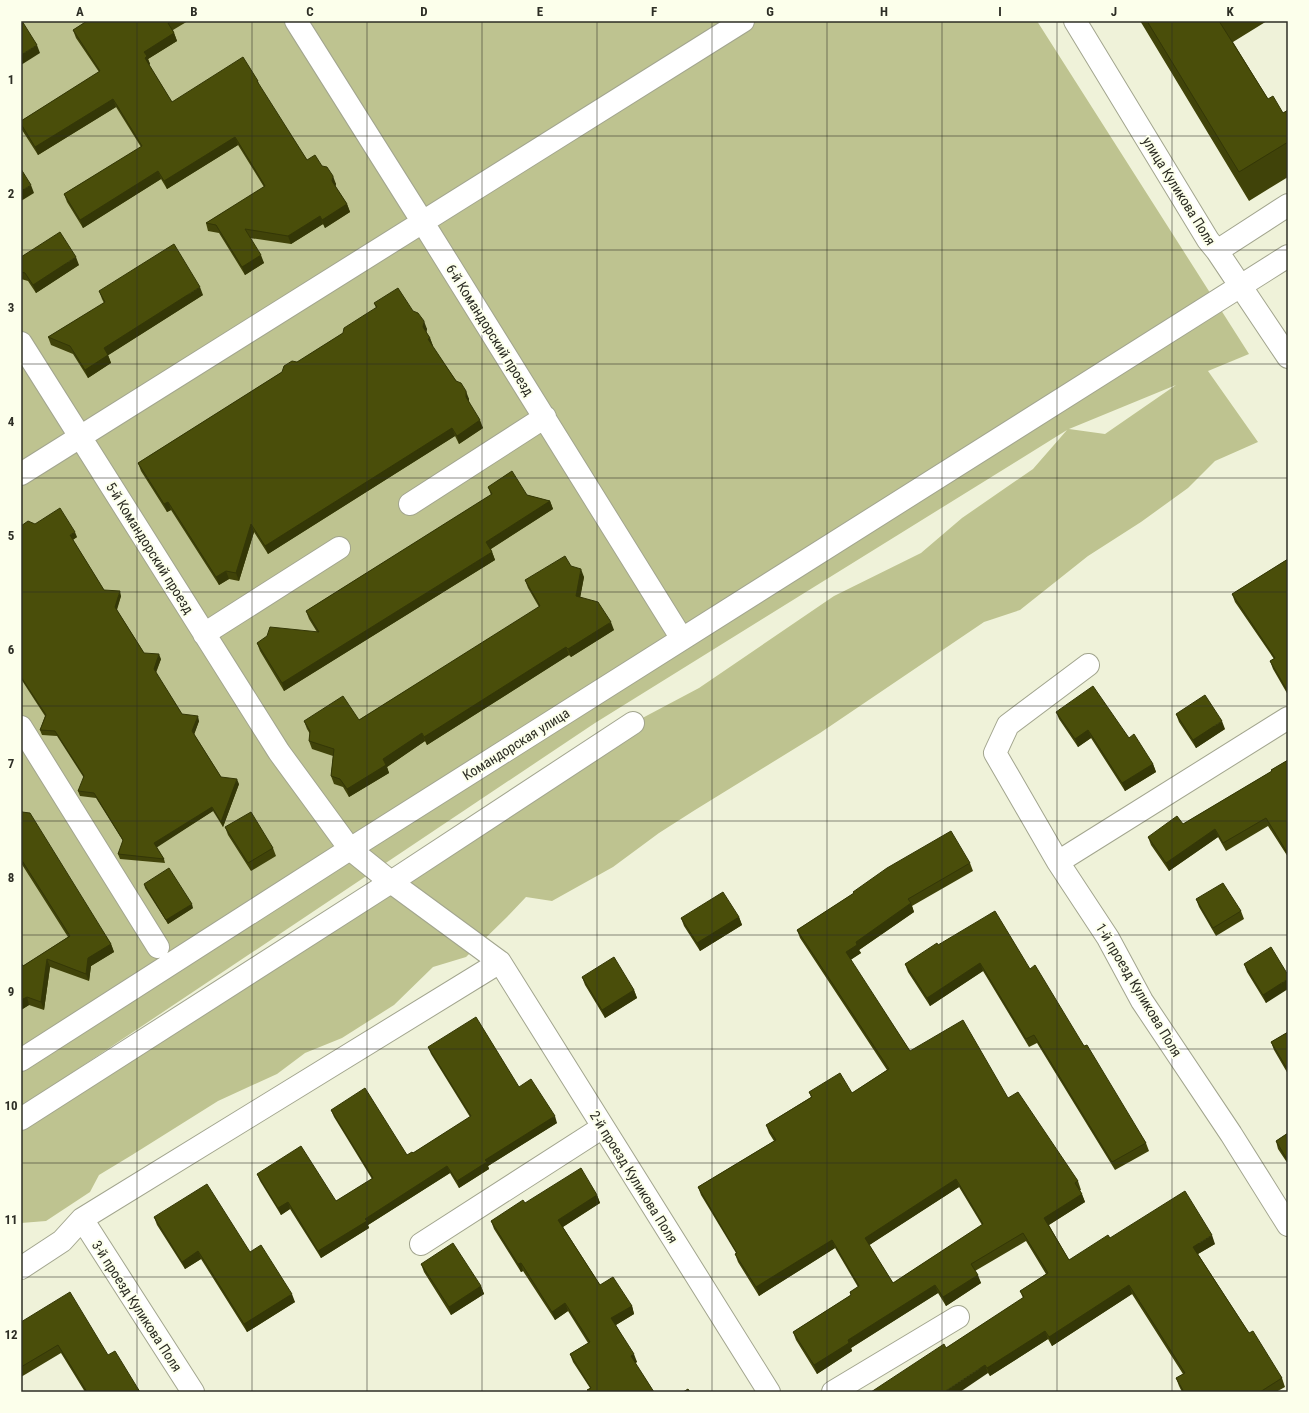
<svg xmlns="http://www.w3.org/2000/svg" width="1309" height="1413" viewBox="0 0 1309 1413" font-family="'Roboto Condensed',sans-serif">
<rect width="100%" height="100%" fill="#eff2d9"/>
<!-- green -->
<path fill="#bec390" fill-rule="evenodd" d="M21 21H1037L1249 354 1208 371 1258 442 1215 461 1188 488 1141 522 1088 556 1020 610 984 622 820 733 695 810 659 833 613 867 552 901 526 897 507 917 466 957 433 967 394 1005 342 1038 305 1053 277 1074 218 1101 132 1155 99 1175 90 1192 46 1221 21 1223V1119L633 723 699 688 834 596 921 553 962 518 1033 469 1067 430 595 723 21 1107ZM1176 385 1105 434 1069 429Z"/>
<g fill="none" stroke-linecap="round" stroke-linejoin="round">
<defs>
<path id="minor" d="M296 21 422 221 682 639
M1075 21 1208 240 1217 251 1288 357
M1217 251 1288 205
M21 343 279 752 350 849 391 882 500 962 769 1392
M21 474 743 21
M410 504 545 417
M204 634 339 548
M1088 665 1008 725 995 753 1058 862 1108 938 1142 1001 1231 1134 1288 1225
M21 727 158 947
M1058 862 1288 718
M21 1060 350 849 1288 256
M21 1119 391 882 633 723
M82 1219 193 1392
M421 1244 603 1127
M21 1268 62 1241 82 1219 500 962
M833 1392 958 1317"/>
</defs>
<!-- minor casing -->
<use href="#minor" stroke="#a2a58e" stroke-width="24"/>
<!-- minor -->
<use href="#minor" stroke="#fff" stroke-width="22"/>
</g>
<!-- wall -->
<path fill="#404309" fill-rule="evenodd" d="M87 21H188L173 30 177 41 148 59 150 64 149 65 172 102 258 81 259 86 307 160 322 166 336 184 335 186 347 204 350 212 325 228 323 224 291 244 250 238 264 263 245 275 219 233 208 231 206 223 264 187 238 145 167 189 161 179 83 228 67 202 64 194 141 147 116 107 38 155 22 130 21 126V121L99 72 76 38 73 30Z
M1140 21H1267L1233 42 1268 99 1283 113 1288 110V177L1249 201 1142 24Z
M21 257 79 265 36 293 28 281 21 279Z
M99 291 203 295 108 355 111 363 88 378 73 354 51 345 48 337 104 303 102 299Z
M374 303 413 311 427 329 426 332 430 338 433 346H432L469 399V402L483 428 459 444 455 436 268 554 254 532 239 581 229 579 219 585 171 510 167 512 141 471 138 463 282 372 343 333 376 308Z
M488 487 527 495 550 501 553 509 491 549 495 560 284 691 260 651 257 643 317 632 309 619 306 611 491 495Z
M35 524 77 537 73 540 104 590 121 596 117 610 144 653 161 659 156 673 182 714 199 721 194 734 221 777 239 784 223 827 213 811 156 847 164 859 165 863 120 859 118 854 123 841 96 798 80 796 78 791 84 778 57 736 42 735 40 730 45 716 21 679V526Z
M1288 559V695L1273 669 1270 661 1274 659 1235 602 1232 594Z
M571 566 584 577 580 597 614 630 571 657 569 655 427 745 425 741 387 767 389 773 349 797 343 787 334 784 331 776 333 756 312 749 309 741 310 734 307 729 304 721 359 720 539 607 528 588 525 580Z
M1056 712 1129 738 1153 764 1156 772 1125 791 1091 738 1078 747 1059 719Z
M1176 714 1225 729 1196 748 1179 722Z
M1288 760V857L1268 826 1226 851 1218 837 1169 871 1151 845 1148 837 1183 824 1272 771 1271 770Z
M21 810 111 944 114 952 91 966 89 981 50 967 44 1010 29 1005 21 1010V963L23 966 68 937 21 863Z
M225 827 273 848 276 856 251 871 228 835Z
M970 863 973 871 912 906 914 912 859 950 861 953 850 960 910 1051 1008 1098 1078 1181 1081 1190H1080L1085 1202 1049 1225 1069 1260 1110 1238 1215 1244 1198 1254 1249 1333 1282 1378 1285 1387 1276 1392H1182L1179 1386 1176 1378 1183 1374 1132 1294 1052 1346 1048 1339 990 1376 988 1373 946 1348 1023 1298 1020 1291 1046 1274 1026 1241 975 1271 981 1283 946 1306 938 1293 851 1348 852 1351 817 1374 796 1340 793 1332 851 1295 850 1292 858 1287 835 1248 759 1296 738 1262 735 1254 736 1253 701 1195 698 1187 774 1141 769 1133 766 1125 811 1097 809 1092 852 1093 887 1070 800 938 797 930 854 893 853 892ZM959 1187 982 1225 893 1283 869 1245Z
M144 884 193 908 168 924 145 888Z
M1196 899 1241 911 1244 919 1216 936 1199 907Z
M739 917 742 925 700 951 684 926 681 918Z
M938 945 1030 969 1084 1046 1146 1143 1149 1151 1115 1170 1037 1043 1029 1047 983 971 930 1006 908 972 905 964Z
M1244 964 1288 975 1266 1003 1247 972Z
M582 977 634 990 637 998 605 1018 585 985Z
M1288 1032V1074L1274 1050 1271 1042Z
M428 1047 519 1087 557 1123 488 1166 489 1169 459 1188 450 1173 368 1225 369 1228 321 1258 290 1209 281 1215 260 1181 257 1174 336 1201 372 1179 334 1117 331 1110 407 1155 413 1153 470 1117 431 1054Z
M1288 1133V1164L1278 1149 1276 1141Z
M597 1195 600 1203 563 1227 600 1285 632 1306 634 1314 616 1325 637 1362 635 1363 654 1392H588L587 1390 590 1388 573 1362 570 1354 588 1343 568 1311 555 1320 523 1271 521 1272 494 1229 491 1221 525 1203Z
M154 1217 250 1252 295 1302 247 1332 201 1259 185 1269 157 1225Z
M421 1264 481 1286 484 1294 451 1315 424 1272Z
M21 1322 108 1355 140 1392H85L61 1353 21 1377Z"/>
<!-- shaded-wall -->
<path fill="#343707" d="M174 33 177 41 148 59 150 64 148 66 145 58 144 52Z
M37 45 40 53 21 65V55Z
M113 99 116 107 38 155 35 147Z
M235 137 238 145 167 189 164 181Z
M158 171 161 179 83 228 80 220Z
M333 176 336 184 335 189 332 181Z
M31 185 34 193 21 201V191Z
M347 204 350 212 325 228 322 220Z
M320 216 323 224 291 244 288 236Z
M261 255 264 263 245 275 242 267Z
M76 257 79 265 36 293 33 285Z
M200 287 203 295 107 356 104 348Z
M424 321 427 329 426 335 423 327Z
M430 338 433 346 431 347 428 339Z
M108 355 111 363 88 378 85 370Z
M466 391 469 399V405L466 397Z
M480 420 483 428 459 444 457 436Z
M452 428 455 436 268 554 265 546Z
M550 501 553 509 489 550 486 542Z
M168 502 171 510 167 512 164 504Z
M251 524 254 532 239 581 236 573Z
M75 532 77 537 72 540 70 535Z
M492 552 495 560 284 691 282 683Z
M581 569 584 577 579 604 576 596Z
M226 571 229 579 219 585 216 577Z
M120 591 121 596 116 611 115 607Z
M611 622 614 630 571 657 568 649Z
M566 647 569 655 427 745 424 737Z
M159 654 161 659 155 674 154 669Z
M198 716 199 721 194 735 192 731Z
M1222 721 1225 729 1196 748 1193 740Z
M1088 730 1091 738 1078 747 1075 739Z
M422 733 425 741 387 767 389 773 349 797 347 789 383 759Z
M1153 764 1156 772 1125 791 1122 783Z
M237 779 239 784 223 827 221 822Z
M212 807 213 811 156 848 154 843Z
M1215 829 1218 837 1169 871 1166 863Z
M911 903 914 912 859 950 861 953 849 961 846 952 856 942Z
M192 904 193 908 168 924 166 920Z
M739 917 742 925 700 951 697 943Z
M111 944 114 952 91 966 89 981 86 974 88 958Z
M47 959 50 967 44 1010 41 1002Z
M980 963 983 971 930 1006 927 998Z
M1288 979V989L1266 1003 1263 995Z
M634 990 637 998 605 1018 602 1010Z
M27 997 29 1005 21 1010V1000Z
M1288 1066V1073L1286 1067Z
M555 1116 557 1123 488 1166 489 1169 459 1188 457 1181 485 1160Z
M447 1166 450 1173 368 1225 369 1228 321 1258 318 1251 365 1219Z
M956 1179 959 1187 868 1246 865 1238Z
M1082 1194 1085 1202 1047 1226 1044 1218Z
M597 1195 600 1203 561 1228 558 1220Z
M288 1202 290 1209 281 1215 278 1208Z
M1212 1235 1215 1244 1196 1255 1193 1247Z
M832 1240 835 1248 759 1296 756 1287Z
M198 1251 201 1259 185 1269 182 1262Z
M521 1263 523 1271 521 1272 518 1264Z
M978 1275 981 1283 946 1306 943 1297Z
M935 1285 938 1293 851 1348 852 1351 817 1374 814 1365 848 1340Z
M1129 1285 1132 1294 1052 1346 1049 1337Z
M481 1286 484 1294 451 1315 449 1307Z
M292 1294 295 1302 247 1332 244 1324Z
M565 1303 568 1311 555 1320 552 1312Z
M632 1306 634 1314 614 1326 611 1318Z
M1045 1331 1048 1339 990 1376 987 1368Z
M634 1354 637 1362 634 1364 631 1356Z
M985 1365 988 1373 960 1392H944Z"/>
<!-- building -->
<path fill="#4a4e0a" stroke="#343707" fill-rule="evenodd" d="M21 21H22L37 45 21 55Z
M87 21H172L168 23 174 33 144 52 147 56 145 58 172 102 243 57 258 81H257L307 160 315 155 322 166 327 167 333 176 332 181 347 204 322 220 320 216 288 236 245 229 261 255 242 267 216 225 206 223 265 186 235 137 164 181 158 171 80 220 64 194 142 146 113 99 35 147 21 124V121L100 71 73 30Z
M1147 21H1219L1268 99 1273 96 1283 113 1288 110V142L1239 172Z
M21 169 31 185 21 191Z
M60 232 76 257 33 285 25 273 21 272V257Z
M174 244 200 287 104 348 108 355 85 370 70 346 48 337 105 302 99 291Z
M398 288 413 311 418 313 424 321 423 327 430 338 428 339 456 381 461 383 466 391V397L480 420 457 436 452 428 265 546 251 524 236 573 226 571 216 577 168 502 164 504 138 463 282 372 284 366 292 361 297 362 343 333 344 328 377 307 374 303Z
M512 471 527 495 550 501 486 542 492 552 282 683 257 643 267 636 270 627 319 632 306 611 492 494 488 487Z
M60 508 75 532 70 535 104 590 120 591 115 607 144 653 159 654 154 669 182 714 198 716 192 731 221 777 237 779 221 822 212 807 154 843 164 859 118 854 123 840 94 793 78 791 84 776 55 731 40 730 46 715 21 677V526L28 521 35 524Z
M565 556 571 566 581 569 576 596 598 602 611 622 568 649 566 647 424 737 422 733 383 759 386 765 347 789 340 779 331 776 334 749 309 741 310 731 304 721 343 696 359 720 540 606 525 580Z
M1288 559V692L1270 661 1275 658 1232 594Z
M1093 686 1129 738 1134 734 1153 764 1122 783 1088 730 1075 739 1056 712Z
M1205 695 1222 721 1193 740 1176 714Z
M1288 760V854L1266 818 1223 843 1215 829 1166 863 1148 837 1177 816 1183 824 1272 771 1271 770Z
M21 810 22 812 30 813 111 944 88 958 86 974 47 959 41 1002 27 997 21 1000V963L23 966 70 936 21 859Z
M251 812 273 848 248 863 225 827Z
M951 831 970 863 908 899 911 903 856 942 857 945 846 952 910 1051 963 1020 1008 1098 1018 1092 1078 1181 1075 1183 1082 1194 1044 1218 1069 1260 1108 1235 1110 1238 1185 1191 1212 1235 1193 1247 1249 1333 1253 1331 1282 1378 1260 1392H1184L1176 1378 1185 1373 1129 1285 1049 1337 1045 1331 987 1368 985 1365 944 1392H871L944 1344 946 1348 1024 1297 1020 1291 1048 1273 1023 1233 971 1264 978 1275 943 1297 935 1285 848 1340 849 1343 814 1365 793 1332 851 1295 850 1292 859 1286 832 1240 756 1287 735 1254 737 1253 698 1187 776 1140 766 1125 812 1097 809 1092 840 1073 852 1093 889 1069 797 930 854 893 853 892 887 868ZM956 1179 983 1224 893 1283 865 1238Z
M169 868 192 904 166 920 144 884Z
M1223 883 1241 911 1213 928 1196 899Z
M723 892 739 917 697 943 681 918Z
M995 911 1030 969 1035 965 1084 1046 1087 1045 1146 1143 1112 1162 1034 1035 1026 1039 980 963 927 998 905 964 937 943 938 945Z
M1271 947 1288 975V979L1263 995 1244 964Z
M614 957 634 990 602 1010 582 977Z
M476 1017 519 1087 531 1079 555 1116 485 1160 487 1162 457 1181 447 1166 365 1219 367 1221 318 1251 288 1202 278 1208 257 1174 301 1146 336 1201 373 1178 331 1110 365 1088 407 1155 412 1152 413 1153 471 1116 428 1047Z
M1288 1032V1066L1286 1067 1271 1042Z
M1288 1133V1161L1276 1141Z
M581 1168 597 1195 558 1220 600 1285 613 1277 632 1306 611 1318 634 1354 631 1356 654 1392H589L587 1390 591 1388 570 1354 590 1342 565 1303 552 1312 521 1263 518 1264 491 1221 523 1200 525 1203Z
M207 1184 250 1252 261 1245 292 1294 244 1324 198 1251 182 1262 154 1217Z
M453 1243 481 1286 449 1307 421 1264Z
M70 1292 108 1355 115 1351 140 1392H87L58 1345 21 1367V1322Z
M688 1389 690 1392H683Z"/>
<!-- grid -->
<path fill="none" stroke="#2d2e25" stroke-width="1" stroke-opacity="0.55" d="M137 21V1392M252 21V1392M367 21V1392M482 21V1392M597 21V1392M712 21V1392M827 21V1392M942 21V1392M1057 21V1392M1172 21V1392M21 136H1288M21 250H1288M21 364H1288M21 478H1288M21 592H1288M21 706H1288M21 821H1288M21 935H1288M21 1049H1288M21 1163H1288M21 1277H1288"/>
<g text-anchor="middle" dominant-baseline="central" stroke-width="4" stroke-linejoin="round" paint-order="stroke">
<!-- street labels -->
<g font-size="14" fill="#2d2e25" stroke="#fcffeb">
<text transform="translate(1179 191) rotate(58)">улица Куликова Поля</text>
<text transform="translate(490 330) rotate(58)">6-й Командорский проезд</text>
<text transform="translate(150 548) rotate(58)">5-й Командорский проезд</text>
<text transform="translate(516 744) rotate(-32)">Командорская улица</text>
<text transform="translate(1139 990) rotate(59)">1-й проезд Куликова Поля</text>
<text transform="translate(634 1177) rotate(58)">2-й проезд Куликова Поля</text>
<text transform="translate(137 1306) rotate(57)">3-й проезд Куликова Поля</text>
</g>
</g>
<!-- border -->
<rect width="1309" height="1413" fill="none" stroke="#fcffeb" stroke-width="44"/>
<rect x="22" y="22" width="1265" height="1369" fill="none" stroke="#2d2e25" stroke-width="1.5"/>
<g font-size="13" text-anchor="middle" font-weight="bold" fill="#2d2e25">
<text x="80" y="16">A</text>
<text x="194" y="16">B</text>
<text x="310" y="16">C</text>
<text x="424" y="16">D</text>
<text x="540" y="16">E</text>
<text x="654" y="16">F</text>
<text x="770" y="16">G</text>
<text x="884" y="16">H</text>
<text x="1000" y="16">I</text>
<text x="1114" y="16">J</text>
<text x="1230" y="16">K</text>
<text x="11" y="84">1</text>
<text x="11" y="198">2</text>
<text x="11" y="312">3</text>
<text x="11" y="426">4</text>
<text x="11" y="540">5</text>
<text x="11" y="654">6</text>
<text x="11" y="768">7</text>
<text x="11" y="882">8</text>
<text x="11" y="996">9</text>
<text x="11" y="1110">10</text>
<text x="11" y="1224">11</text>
<text x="11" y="1339">12</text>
</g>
</svg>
